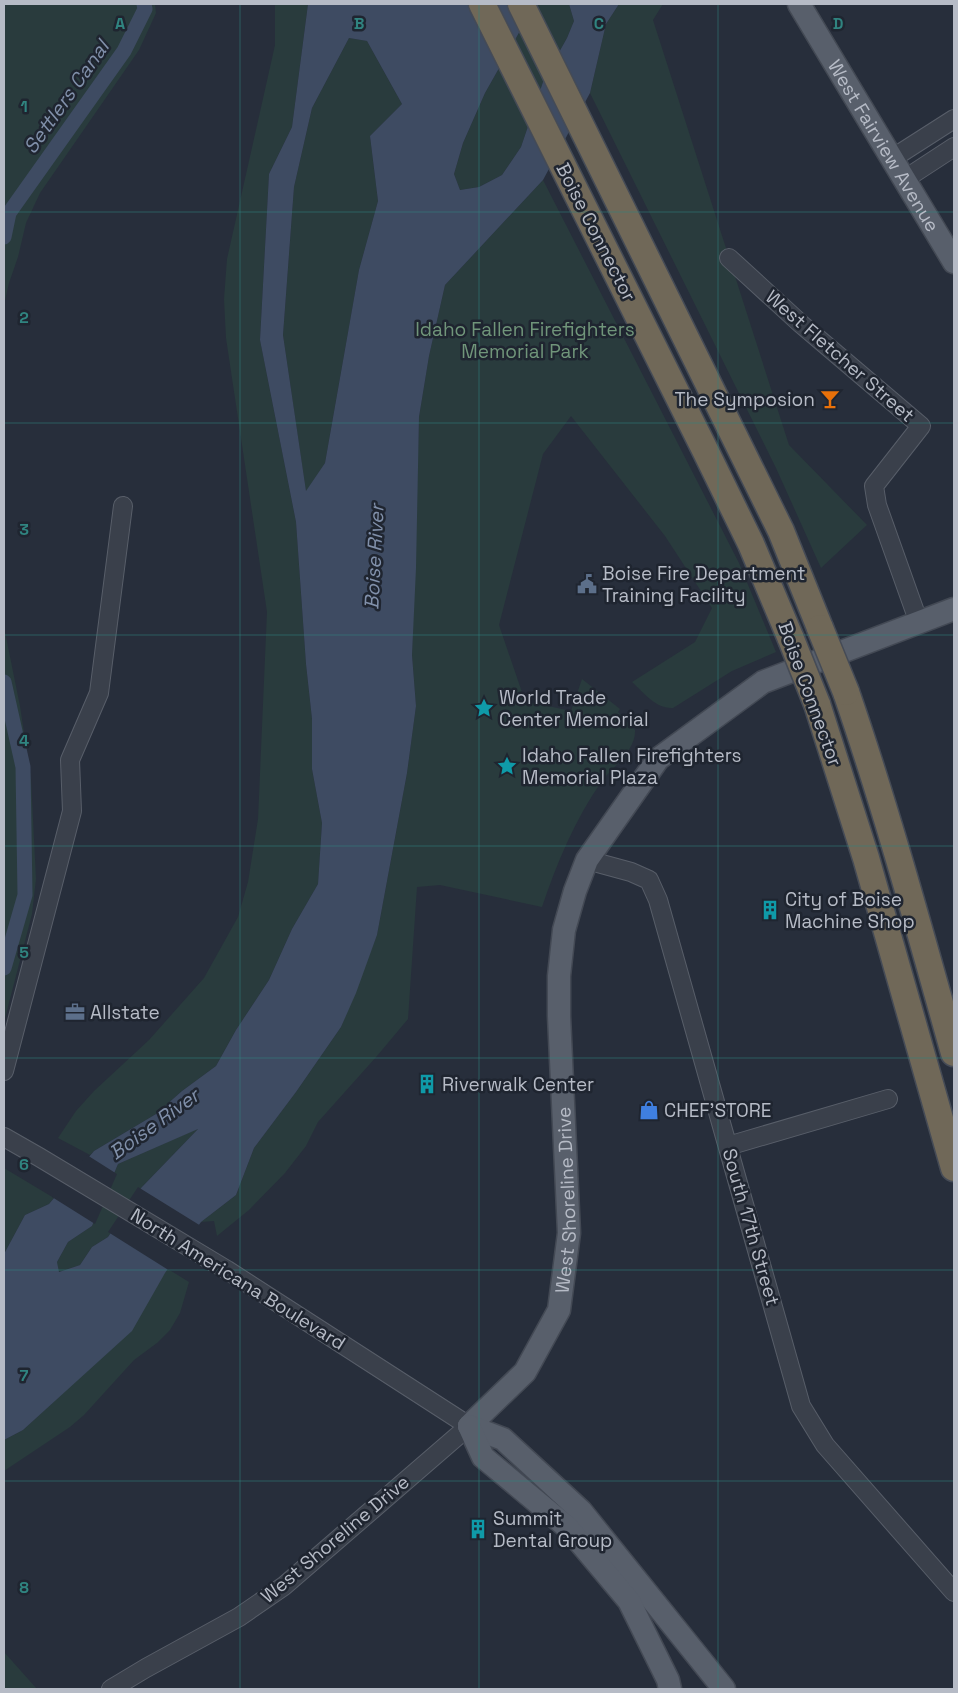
<svg xmlns="http://www.w3.org/2000/svg" width="958" height="1693" viewBox="0 0 958 1693" font-family="'Space Grotesk',sans-serif">
<rect width="100%" height="100%" fill="#272e3b"/>
<!-- green -->
<path fill="#293b3d" d="M4 4H155L156 13 139 50 40 193 26 223 18 257 9 283 4 305Z
M275 4H308L292 127 269 174 260 340 296 522 306 664 312 719V769L322 823 318 884 292 929 269 980 236 1030 216 1066 182 1091 156 1114 94 1151 90 1155 58 1138 76 1111 94 1091 149 1040 204 978 238 917 248 882 258 819 267 612 226 338 224 299 227 259 275 45Z
M525 4H569L574 21 567 38 544 79 521 147 502 175 479 187 460 190 454 174 463 143 485 93 525 22Z
M619 4H663L653 20 789 445 867 525 821 568 776 468 590 93 606 24Z
M349 38 367 41 402 104 370 136 378 201 359 270 325 463 306 492 283 335 294 187 312 108Z
M543 180 739 563 776 652 732 671 673 708C656 709 644 693 632 682L695 642 712 608 665 536 571 416 543 454 499 625 525 701 571 711 582 679 620 709 618 712 635 730C636 751 613 766 602 781 575 819 557 863 542 907L440 885 417 887 408 1019 377 1056 318 1122 306 1146 285 1173 249 1210 217 1236 214 1221 201 1222 236 1195 254 1148 296 1092 341 1027 377 935 407 773 416 706 412 655 419 417 429 356 445 285Z
M4 627 20 706 31 779 36 879 32 914 4 1022Z
M199 1128 141 1188 108 1237 92 1247 80 1265 58 1272 57 1262 68 1242 92 1226 118 1164Z
M4 1168 54 1198 49 1204 25 1215 4 1254Z
M168 1269 189 1282 180 1313 170 1330 157 1343 134 1360 84 1415 70 1427 4 1471V1440L23 1430 60 1396Z
M4 1652 37 1689H4Z"/>
<!-- water -->
<path fill="#3e4b62" fill-rule="evenodd" d="M308 4H525V22L485 93 463 143 454 174 460 190 479 187 502 175 521 147 544 79 567 38 574 21 569 4H619L606 24 590 93 543 180 445 285 429 356 419 417 416 568 412 655 416 706 407 773 377 935 356 993 341 1027 296 1092 254 1148 236 1195 201 1222 165 1273 132 1331 23 1430 4 1440V1254L25 1215 49 1204 94 1151 156 1114 182 1091 216 1066 236 1030 269 980 292 929 318 884 322 823 312 769V719L306 664 296 522 260 340 269 174 292 127ZM349 38 367 41 402 104 370 136 378 201 359 270 325 463 306 491 283 335 294 187 312 108ZM198 1129 141 1188 108 1237 92 1247 80 1265 59 1272 57 1262 68 1242 92 1226 118 1164Z"/>
<!-- pier -->
<path fill="#272e3b" d="M87 1155 117 1174 95 1224 52 1197Z
M138 1187 201 1226 170 1271 108 1232Z"/>
<g fill="none" stroke-linecap="round" stroke-linejoin="round">
<!-- canal -->
<path stroke="#3e4b62" stroke-width="15" d="M4 237 9 213 124 51 145 9 144 4
M4 682 23 767 25 895 4 968"/>
<defs>
<path id="minor" d="M893 158 954 119
M905 179 954 147
M729 258 801 324 921 426 874 486 877 505 919 623
M587 860 631 872 649 880 658 900 801 1406 825 1445 954 1592
M4 1071 72 811 70 760 99 693 123 506
M4 1137 39 1157 227 1270 469 1426 284 1586 239 1617 146 1668 111 1689
M728 1146 888 1099"/>
<g id="major">
<path id="s1" d="M799 4 954 262"/>
<path id="s2" d="M469 1426 525 1372 559 1310 569 1233 559 1016V976L564 930 575 891 587 860 658 759 763 682 954 609"/>
<path d="M469 1426 503 1439 581 1511 724 1689"/>
<path d="M469 1426 483 1457 567 1527 629 1601 668 1680 670 1689"/>
</g>
<path id="highway" d="M482 4 706 452 751 544 791 639
M521 4 781 531 820 628
M846 692C887 811 920 932 954 1053
M817 704 866 858 954 1168"/>
</defs>
<!-- minor casing -->
<use href="#minor" stroke="#585e69" stroke-width="20"/>
<!-- major casing -->
<use href="#major" stroke="#434954" stroke-width="25"/>
<!-- highway casing -->
<use href="#highway" stroke="#454b56" stroke-width="29"/>
<!-- minor -->
<use href="#minor" stroke="#3a404b" stroke-width="18"/>
<!-- major -->
<use href="#major" stroke="#585f6b" stroke-width="22"/>
<!-- highway -->
<use href="#highway" stroke="#706858" stroke-width="26"/>
<defs>
<path id="highway-bridge" d="M820 628 846 692
M791 639 817 704"/>
</defs>
<!-- highway-bridge casing -->
<use href="#highway-bridge" stroke="#454b56" stroke-width="29" stroke-linecap="butt"/>
<!-- highway-bridge -->
<use href="#highway-bridge" stroke="#706858" stroke-width="26"/>
</g>
<!-- grid -->
<path fill="none" stroke="#308480" stroke-width="1" stroke-opacity="0.55" d="M240 4V1689M479 4V1689M718 4V1689M4 212H954M4 423H954M4 635H954M4 846H954M4 1058H954M4 1270H954M4 1481H954"/>
<!-- icons -->
<defs>
<symbol id="bar-bare" viewBox="-9 -9 18 18"><path d="M-6-5H6L.8 .8V4.5H3.5V6h-7V4.5H-.8V.8Z" fill="#e8710a" stroke="#1f2530" stroke-width="2.5" paint-order="stroke"/></symbol>
<symbol id="civic-bare" viewBox="-9 -9 18 18"><path d="M-.6-6.5H3V-4.5H.6V-3L4-1V1h2V6H-6V1h2V-1L-.6-3ZM-1.2 2.5V6h2.4V2.5Z" fill="#5c6f8a" stroke="#1f2530" stroke-width="2.5" paint-order="stroke"/></symbol>
<symbol id="sight-bare" viewBox="-9 -9 18 18"><path d="M0-6L1.8-2.2L6-1.7L2.9 1.2L3.7 5.4L0 3.3L-3.7 5.4L-2.9 1.2L-6-1.7L-1.8-2.2Z" fill="#0f9aa8" stroke="#1f2530" stroke-width="2.5" paint-order="stroke"/></symbol>
<symbol id="building-bare" viewBox="-9 -9 18 18"><path d="M-4-6H4V6H1V3H-1V6H-4ZM-2.5-4.3h1.7v1.8h-1.7ZM.8-4.3h1.7v1.8H.8ZM-2.5-1h1.7V.8h-1.7ZM.8-1h1.7V.8H.8Z" fill="#0f9aa8" stroke="#1f2530" stroke-width="2.5" paint-order="stroke"/></symbol>
<symbol id="office-bare" viewBox="-9 -9 18 18"><path d="M-6-3h4V-5.5h4V-3h4V5H-6ZM-1-4.5V-3h2v-1.5ZM-6 0V1H6V0Z" fill="#5c6f8a" stroke="#1f2530" stroke-width="2.5" paint-order="stroke"/></symbol>
<symbol id="shop-bare" viewBox="-9 -9 18 18"><path d="M-5-2.5h2.3a2.7 3.5 0 0 1 5.4 0H5L5.5 6h-11ZM-1.5-2.5h3a1.5 2.3 0 0 0-3 0Z" fill="#3f7fe0" stroke="#1f2530" stroke-width="2.5" paint-order="stroke"/></symbol>
</defs>
<g fill-rule="evenodd">
<use href="#bar-bare" x="816" y="385" width="28" height="28"/>
<use href="#civic-bare" x="573" y="570" width="28" height="28"/>
<use href="#sight-bare" x="470" y="694" width="28" height="28"/>
<use href="#sight-bare" x="493" y="752" width="28" height="28"/>
<use href="#building-bare" x="756" y="896" width="28" height="28"/>
<use href="#office-bare" x="61" y="998" width="28" height="28"/>
<use href="#building-bare" x="413" y="1070" width="28" height="28"/>
<use href="#shop-bare" x="635" y="1096" width="28" height="28"/>
<use href="#building-bare" x="464" y="1515" width="28" height="28"/>
</g>
<g text-anchor="middle" dominant-baseline="central" stroke-width="5" stroke-linejoin="round" paint-order="stroke">
<!-- street labels -->
<g font-size="19" fill="#b6bbc6" stroke="#1f2530">
<text stroke="none"><textPath href="#s1" startOffset="165">West Fairview Avenue</textPath></text>
<text transform="translate(596 232) rotate(63)">Boise Connector</text>
<text transform="translate(840 356) rotate(41)">West Fletcher Street</text>
<text transform="translate(810 694) rotate(70)">Boise Connector</text>
<text stroke="none"><textPath href="#s2" startOffset="259">West Shoreline Drive</textPath></text>
<text transform="translate(751 1227) rotate(74)">South 17th Street</text>
<text transform="translate(238 1279) rotate(32)">North Americana Boulevard</text>
<text transform="translate(335 1539) rotate(-40)">West Shoreline Drive</text>
</g>
<!-- park labels -->
<g font-size="19" fill="#70957a" stroke="#1f2530">
<text x="525" y="329">Idaho Fallen Firefighters<tspan x="525" dy="22">Memorial Park</tspan></text>
</g>
<!-- poi labels -->
<g font-size="19" fill="#b6bbc6" stroke="#1f2530" text-anchor="start">
<text x="815" y="399" text-anchor="end">The Symposion</text>
<text x="602" y="573">Boise Fire Department<tspan x="602" dy="22">Training Facility</tspan></text>
<text x="499" y="697">World Trade<tspan x="499" dy="22">Center Memorial</tspan></text>
<text x="522" y="755">Idaho Fallen Firefighters<tspan x="522" dy="22">Memorial Plaza</tspan></text>
<text x="785" y="899">City of Boise<tspan x="785" dy="22">Machine Shop</tspan></text>
<text x="90" y="1012">Allstate</text>
<text x="442" y="1084">Riverwalk Center</text>
<text x="664" y="1110">CHEF'STORE</text>
<text x="493" y="1518">Summit<tspan x="493" dy="22">Dental Group</tspan></text>
</g>
<!-- water labels -->
<g font-size="20" font-style="italic" fill="#8190aa" stroke="#1f2530">
<text transform="translate(66 97) rotate(-55)">Settlers Canal</text>
<text transform="translate(374 557) rotate(-87)">Boise River</text>
<text transform="translate(154 1124) rotate(-36)">Boise River</text>
</g>
</g>
<g font-size="16" text-anchor="middle" font-weight="bold" fill="#308480" stroke="#1f2530" stroke-width="5" stroke-linejoin="round" paint-order="stroke">
<text x="120" y="29">A</text>
<text x="359" y="29">B</text>
<text x="599" y="29">C</text>
<text x="838" y="29">D</text>
<text x="24" y="112">1</text>
<text x="24" y="323">2</text>
<text x="24" y="535">3</text>
<text x="24" y="746">4</text>
<text x="24" y="958">5</text>
<text x="24" y="1170">6</text>
<text x="24" y="1381">7</text>
<text x="24" y="1593">8</text>
</g>
<!-- border -->
<rect width="958" height="1693" fill="none" stroke="#b6bbc6" stroke-width="10"/>
</svg>
